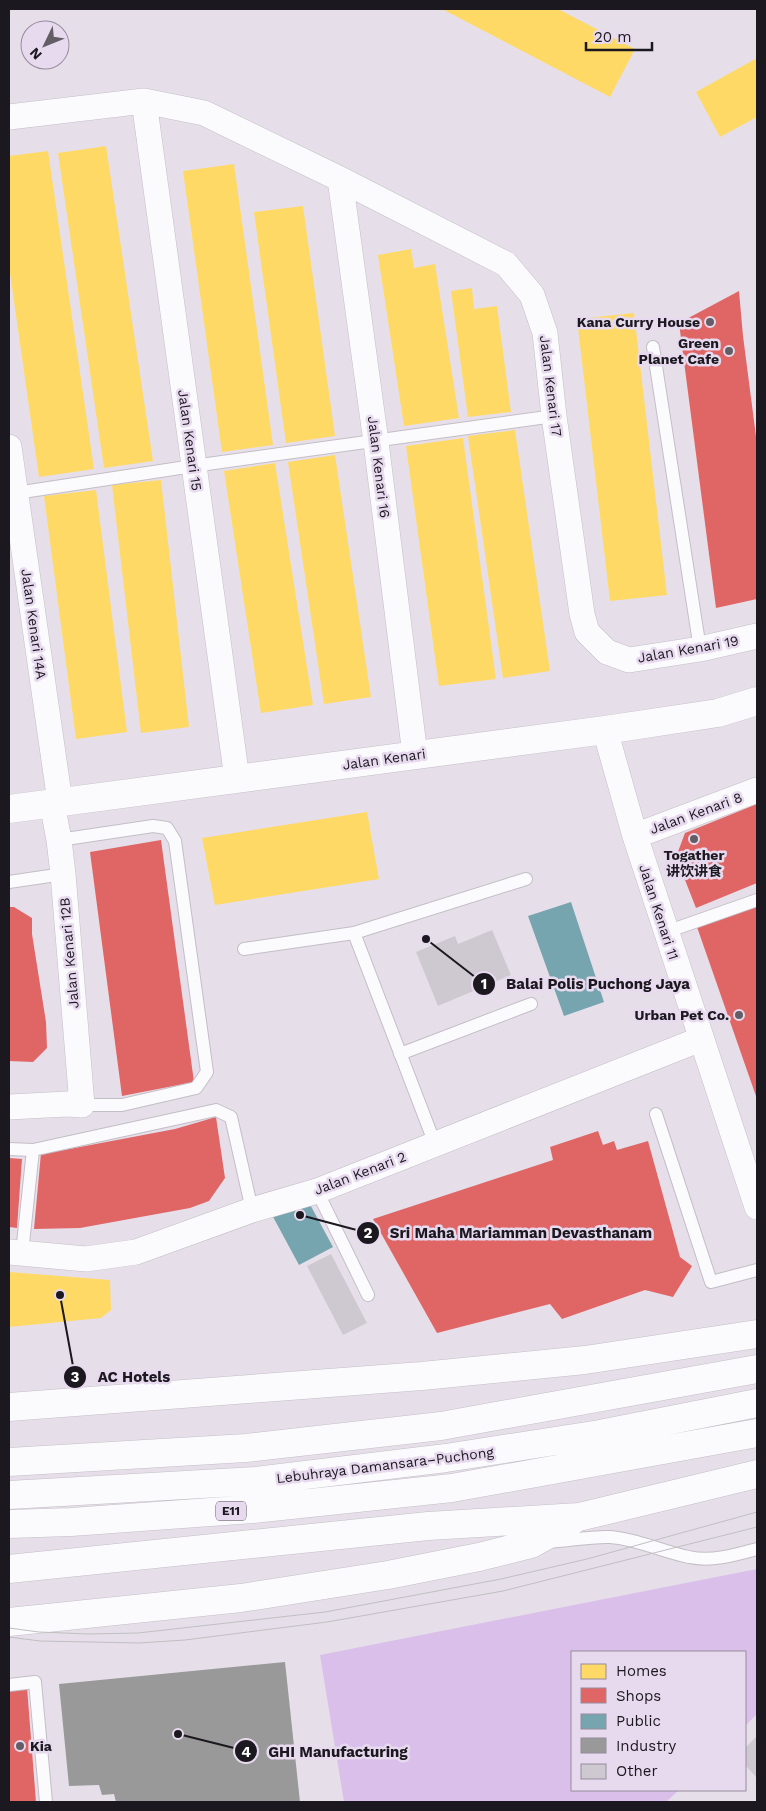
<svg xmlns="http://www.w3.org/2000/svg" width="766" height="1811" viewBox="0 0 766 1811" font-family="'Work Sans','Noto Sans SC',sans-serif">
<rect width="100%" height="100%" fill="#e6dfea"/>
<!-- green -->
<path fill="#d9bfe9" d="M757 1569V1714L745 1726V1652H572V1790H679L666 1802H344L320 1655Z"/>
<!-- homes -->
<path fill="#ffd966" d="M442 9H558L635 49 610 97Z
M757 58V117L720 137 696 92Z
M106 146 153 461 104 468 58 153Z
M48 151 94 469 39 477 9 266V156Z
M234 164 273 445 222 452 183 171Z
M303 206 335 436 286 443 254 212Z
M411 249 414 268 435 264 459 418 404 426 378 255Z
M472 288 474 309 497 306 511 412 468 417 451 291Z
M634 313 667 595 610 601 577 319Z
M515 430 550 671 503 678 468 436Z
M463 438 496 679 439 686 406 446Z
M335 455 371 697 324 704 288 462Z
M275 463 313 705 261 713 224 471Z
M161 480 189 727 141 733 112 485Z
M96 490 127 732 76 739 44 496Z
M367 812 379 879 215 905 202 838Z
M9 1272 110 1280 111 1310 101 1318 9 1327Z"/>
<!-- shops -->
<path fill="#e06666" d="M739 291 743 336 757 444V599L716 608 679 323Z
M757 804V883L696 908 676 857 685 833Z
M161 840 194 1082 122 1096 90 852Z
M757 905V1099L697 927Z
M9 907H14L32 918V934L46 1022 47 1048 33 1062 9 1061Z
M216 1117 225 1178 209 1201 190 1208 80 1228 34 1229 41 1153 64 1150 175 1129Z
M598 1131 603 1145 614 1141 617 1150 648 1141 680 1257 692 1266 673 1297 645 1290 562 1319 550 1304 437 1333 373 1219 553 1160 550 1147Z
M9 1158 22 1159 17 1228 9 1227Z
M27 1687 36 1802H9V1689Z"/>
<!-- public -->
<path fill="#76a5af" d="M571 902 604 1002 564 1016 528 916Z
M306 1197 333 1247 299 1265 272 1215Z"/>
<!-- industry -->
<path fill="#999" d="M285 1662 300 1802H116L114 1794 102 1795 99 1785 69 1786 59 1684Z"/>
<!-- building -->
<path fill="#cec9d1" d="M492 930 511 975 438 1006 416 952 455 936 458 944Z
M331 1254 367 1323 343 1335 307 1266Z
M757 1736V1778L745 1765V1748Z"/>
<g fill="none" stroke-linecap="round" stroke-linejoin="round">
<defs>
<path id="service" d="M653 347 700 649
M16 493 193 466 554 416
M59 840 153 826 167 828 175 841 207 1072 196 1088 122 1105H82
M9 882 63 874
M666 932 757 900
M354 933 435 1144
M244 949 354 933 526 879
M400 1054 531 1004
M656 1114 711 1282 757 1270
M9 1149 33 1150 216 1110 231 1117 252 1210
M317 1191 368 1295
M22 1253 33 1150
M549 1542C567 1541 593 1536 610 1537 638 1539 663 1552 689 1557 712 1562 735 1555 757 1549
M9 1685 35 1682 46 1802"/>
<path id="minor" d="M144 101 237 779
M9 117 144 101 204 113 340 179 506 264 532 295 545 333 554 416 582 614 587 632 607 652 629 660 700 649 757 636
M340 179 376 442 415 755
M9 447 60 802
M605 730 635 836 757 1207
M635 836 757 790
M9 1107 67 1104 82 1105 63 874 59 840 52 803
M9 1252 86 1259 136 1252 252 1210 317 1191 701 1039"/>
<path id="tertiary" d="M9 809 605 730 718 713 757 701"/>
<path id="motorway" d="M9 1407 422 1376 585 1360 757 1334
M9 1462 246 1448 441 1426 757 1369
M9 1495 256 1481 446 1458 600 1434 757 1403
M9 1524 71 1522 253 1509 452 1488 757 1433
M9 1569 428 1526 579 1517 757 1474
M9 1622 241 1598 388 1575 479 1557 531 1544 572 1521"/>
</defs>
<!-- service casing -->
<use href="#service" stroke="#c3bec6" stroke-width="14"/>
<!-- minor casing -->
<use href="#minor" stroke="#c3bec6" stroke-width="26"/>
<!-- tertiary casing -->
<use href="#tertiary" stroke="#c3bec6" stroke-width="29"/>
<!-- motorway casing -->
<use href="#motorway" stroke="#c3bec6" stroke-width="29"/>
<!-- service -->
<use href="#service" stroke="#fbfafc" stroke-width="12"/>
<!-- minor -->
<use href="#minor" stroke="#fbfafc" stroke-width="25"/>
<!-- tertiary -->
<use href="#tertiary" stroke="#fbfafc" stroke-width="28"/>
<!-- motorway -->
<use href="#motorway" stroke="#fbfafc" stroke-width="28"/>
<!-- tram -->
<path stroke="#c1bfc2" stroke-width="1" d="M9 1628 39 1632 89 1634 138 1633 325 1612 501 1579 587 1559 757 1512
M9 1637 40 1641 139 1643 185 1640 327 1622 503 1591 757 1527"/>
</g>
<!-- markers -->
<g fill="#635e66" stroke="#e7daef" stroke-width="2">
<circle cx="710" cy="322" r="5"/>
<circle cx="729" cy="351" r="5"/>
<circle cx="694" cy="839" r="5"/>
<circle cx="739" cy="1015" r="5"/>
<circle cx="20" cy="1746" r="5"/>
</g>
<g text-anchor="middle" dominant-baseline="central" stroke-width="5" stroke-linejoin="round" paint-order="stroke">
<!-- shield labels -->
<rect fill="#e7daef" stroke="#59525d" stroke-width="1" x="216" y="1501.5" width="30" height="19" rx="4"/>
<g font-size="12" font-weight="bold" fill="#1c181f">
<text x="231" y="1511">E11</text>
</g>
<!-- poi labels -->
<g font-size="14" font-weight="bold" fill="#1c181f" stroke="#e7daef" text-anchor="end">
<text x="700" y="322">Kana Curry House</text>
<text x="719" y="343">Green<tspan x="719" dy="16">Planet Cafe</tspan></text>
<text x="694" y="855" text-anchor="middle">Togather<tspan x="694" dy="16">讲饮讲食</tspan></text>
<text x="729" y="1015">Urban Pet Co.</text>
<text x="30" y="1746" text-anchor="start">Kia</text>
</g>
<!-- street labels -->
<g font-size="14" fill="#1c181f" stroke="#e7daef">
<text transform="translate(551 386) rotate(83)">Jalan Kenari 17</text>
<text transform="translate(190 440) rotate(82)">Jalan Kenari 15</text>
<text transform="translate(379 467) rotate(83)">Jalan Kenari 16</text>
<text transform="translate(34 624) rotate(82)">Jalan Kenari 14A</text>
<text transform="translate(688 649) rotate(-10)">Jalan Kenari 19</text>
<text transform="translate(384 759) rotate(-8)">Jalan Kenari</text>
<text transform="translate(696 813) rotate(-20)">Jalan Kenari 8</text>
<text transform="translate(659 912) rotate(72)">Jalan Kenari 11</text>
<text transform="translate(69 953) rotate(-95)">Jalan Kenari 12B</text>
<text transform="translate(360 1173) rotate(-21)">Jalan Kenari 2</text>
<text transform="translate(385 1465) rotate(-7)">Lebuhraya Damansara–Puchong</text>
</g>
</g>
<!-- callouts -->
<path fill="none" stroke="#1c181f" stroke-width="2" d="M426 939L484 984M300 1215L368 1233M60 1295L75 1377M178 1734L246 1751"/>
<g fill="#1c181f" stroke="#e7daef" stroke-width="2">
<circle cx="426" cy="939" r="5"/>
<circle cx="300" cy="1215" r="5"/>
<circle cx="60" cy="1295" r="5"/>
<circle cx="178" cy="1734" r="5"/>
<circle cx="484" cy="984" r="12"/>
<circle cx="368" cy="1233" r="12"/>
<circle cx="75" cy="1377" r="12"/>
<circle cx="246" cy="1751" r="12"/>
</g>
<g font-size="15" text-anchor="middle" font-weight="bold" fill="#fff">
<text x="484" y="989">1</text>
<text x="368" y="1238">2</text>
<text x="75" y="1382">3</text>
<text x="246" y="1757">4</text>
</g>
<g font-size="15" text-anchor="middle" font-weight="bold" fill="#1c181f" stroke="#e7daef" stroke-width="5" stroke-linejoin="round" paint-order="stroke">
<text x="598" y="989">Balai Polis Puchong Jaya</text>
<text x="521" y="1238">Sri Maha Mariamman Devasthanam</text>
<text x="134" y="1382">AC Hotels</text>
<text x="338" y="1757">GHI Manufacturing</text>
</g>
<!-- border -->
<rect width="766" height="1811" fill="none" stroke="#1c181f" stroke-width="20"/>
<!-- legend -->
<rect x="571" y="1651" width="175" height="140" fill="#e7daef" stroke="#968c9c"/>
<rect x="581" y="1664" width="25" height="15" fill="#ffd966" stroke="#968c9c"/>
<text x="616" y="1676" font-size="15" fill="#1c181f">Homes</text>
<rect x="581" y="1688" width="25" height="15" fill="#e06666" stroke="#968c9c"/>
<text x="616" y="1701" font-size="15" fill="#1c181f">Shops</text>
<rect x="581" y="1714" width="25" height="15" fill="#76a5af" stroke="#968c9c"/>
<text x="616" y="1726" font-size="15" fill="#1c181f">Public</text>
<rect x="581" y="1738" width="25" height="15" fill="#999999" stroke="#968c9c"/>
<text x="616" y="1751" font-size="15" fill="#1c181f">Industry</text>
<rect x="581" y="1764" width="25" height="15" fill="#cec9d1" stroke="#968c9c"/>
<text x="616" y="1776" font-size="15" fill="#1c181f">Other</text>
<!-- north arrow -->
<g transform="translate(45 45) rotate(227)"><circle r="24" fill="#e7daef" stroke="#968c9c"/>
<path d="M0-4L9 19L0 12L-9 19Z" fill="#635e66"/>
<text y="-8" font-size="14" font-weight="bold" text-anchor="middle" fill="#1c181f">N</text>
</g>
<!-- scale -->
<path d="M586 42v8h66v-8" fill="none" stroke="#1c181f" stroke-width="2.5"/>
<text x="594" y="42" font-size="15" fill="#1c181f" stroke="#e7daef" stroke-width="4" paint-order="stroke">20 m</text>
</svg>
